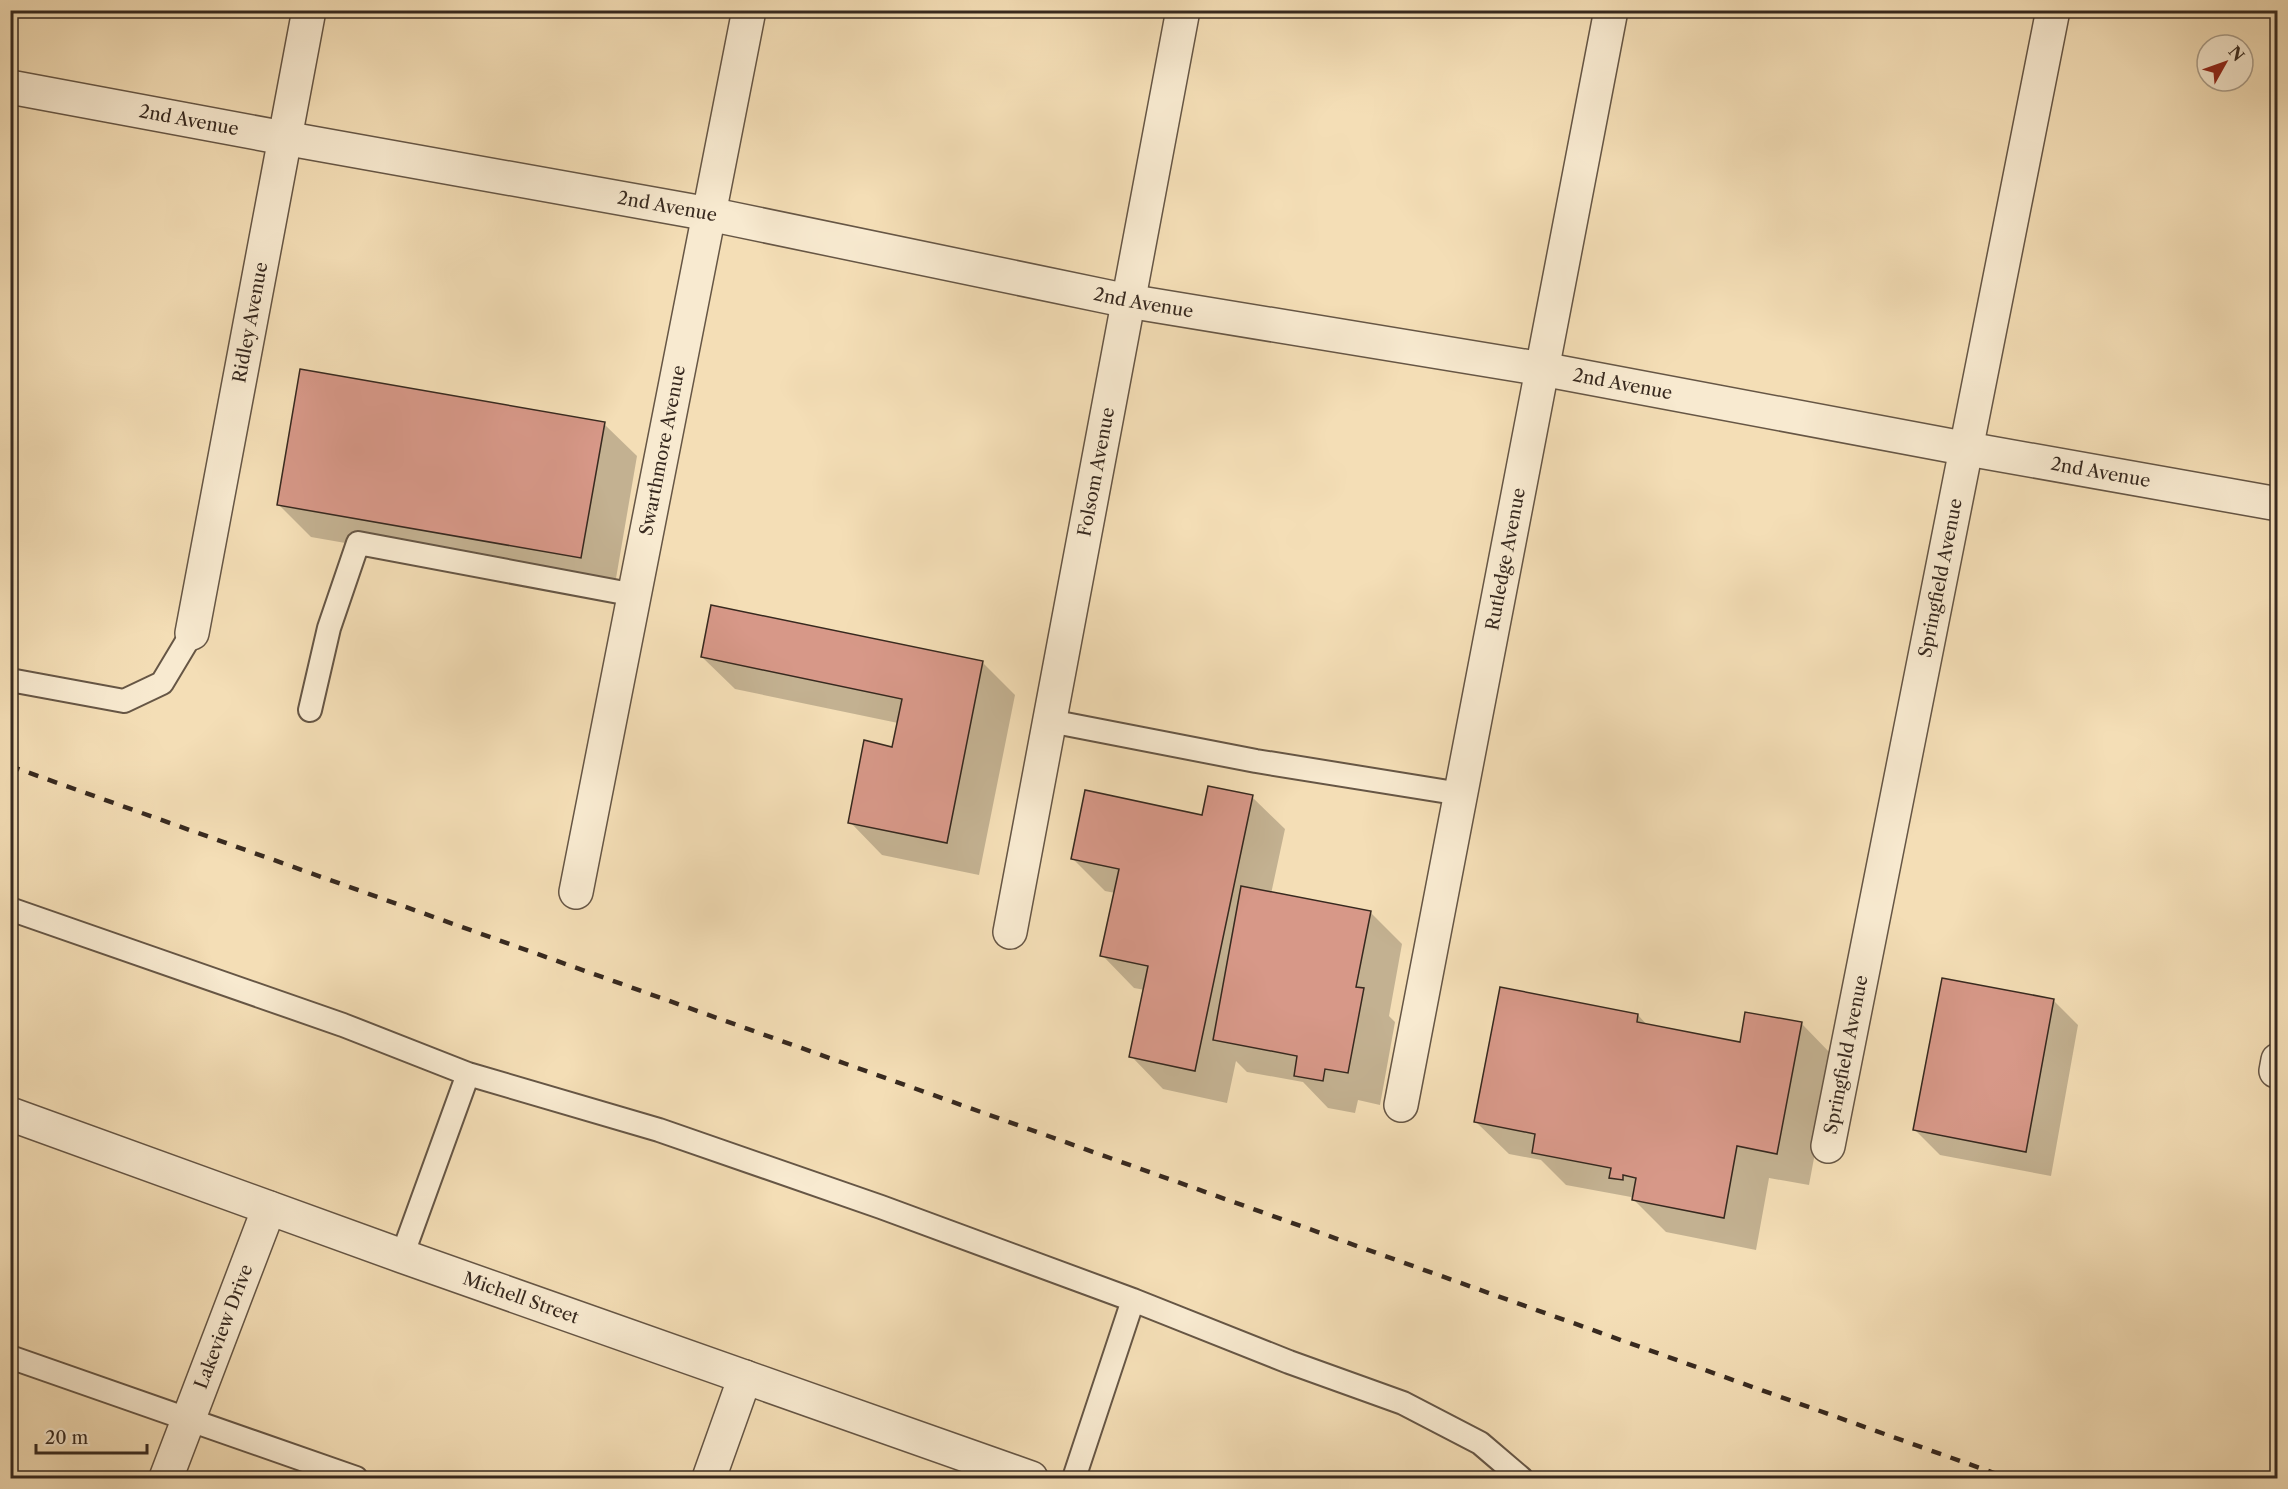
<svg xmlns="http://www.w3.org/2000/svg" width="2288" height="1489" viewBox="0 0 2288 1489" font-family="'Libre Caslon Text',serif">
<rect width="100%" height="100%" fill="#f4deb6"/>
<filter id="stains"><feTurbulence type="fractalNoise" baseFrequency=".00333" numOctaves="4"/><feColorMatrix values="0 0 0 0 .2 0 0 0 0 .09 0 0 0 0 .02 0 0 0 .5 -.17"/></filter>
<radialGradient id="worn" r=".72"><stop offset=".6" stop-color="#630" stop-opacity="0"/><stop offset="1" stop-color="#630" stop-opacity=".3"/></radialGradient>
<!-- shadow -->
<path fill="#0003" d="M604 424 637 456 614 590 311 537 279 505Z
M702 657 982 662 1015 695 979 875 882 855 850 822 893 748 898 723 735 689Z
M1252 797 1285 829 1271 894 1370 912 1402 944 1389 1016 1395 1022 1380 1105 1358 1100 1355 1113 1328 1108 1303 1082 1247 1072 1236 1061 1227 1103 1163 1089 1131 1056 1145 990 1134 988 1102 955 1115 893 1105 891 1072 858 1203 817Z
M2053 1000 2078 1025 2051 1176 1940 1155 1915 1130Z
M1638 1015 1648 1026 1741 1043 1801 1023 1833 1056 1809 1185 1769 1178 1756 1250 1666 1232 1631 1197 1566 1185 1541 1160 1509 1154 1476 1122Z"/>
<!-- building -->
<path fill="#d79888" stroke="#37291f" stroke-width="1.5" d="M300 369 605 422 581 558 277 505Z
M711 605 983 661 947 843 848 823 864 740 892 747 902 699 701 657Z
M1208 786 1253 795 1195 1071 1129 1057 1148 966 1100 956 1119 869 1071 859 1085 790 1202 815Z
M1241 886 1371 911 1356 987 1364 988 1348 1073 1325 1069 1323 1081 1294 1076 1297 1056 1213 1040Z
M1942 978 2054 999 2026 1152 1913 1130Z
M1500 987 1638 1014 1637 1022 1740 1042 1745 1012 1802 1022 1777 1154 1737 1146 1724 1218 1632 1200 1636 1178 1623 1175V1180L1609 1178 1611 1168 1532 1153 1535 1134 1474 1122Z"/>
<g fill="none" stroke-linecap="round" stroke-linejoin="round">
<defs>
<path id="service" d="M10 680 124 701 162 683 192 633
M310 710 329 628 358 543 635 595
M1050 721 1256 761 1461 794
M10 909 343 1025 468 1074 659 1130 881 1207 1133 1300
M402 1256 468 1074
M10 1357 356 1478
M1074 1478 1133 1300 1289 1362 1403 1403 1480 1443 1521 1478"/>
<g id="minor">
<path id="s1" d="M10 87 284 138 709 214 1128 301 1542 369 1968 449 2278 504"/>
<path id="s2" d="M192 633 309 10"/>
<path id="s3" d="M576 892 749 10"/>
<path id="s4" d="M1010 932 1183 10"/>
<path d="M2276 1071 2278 1060"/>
<path id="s5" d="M1401 1105 1611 10"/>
<path id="s6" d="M10 1114 402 1256 1031 1478"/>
<path id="s7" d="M1828 1146 2053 10"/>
<path id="s8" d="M166 1478 269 1208"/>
<path d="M709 1478 745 1377"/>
</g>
</defs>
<!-- service casing -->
<use href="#service" stroke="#665645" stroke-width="26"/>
<!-- minor casing -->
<use href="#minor" stroke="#665645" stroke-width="36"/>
<!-- service -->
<use href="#service" stroke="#f8ead0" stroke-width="22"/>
<!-- minor -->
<use href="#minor" stroke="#f8ead0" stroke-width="33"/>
<!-- rail -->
<path stroke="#37291f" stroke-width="4.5" stroke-dasharray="10 10" stroke-linecap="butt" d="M10 766 2008 1478"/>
</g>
<g text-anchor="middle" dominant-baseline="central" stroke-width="6" stroke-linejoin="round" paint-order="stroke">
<!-- street labels -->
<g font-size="18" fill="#37291f" stroke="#f8ead0">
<text stroke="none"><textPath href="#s1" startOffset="182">2nd Avenue</textPath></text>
<text stroke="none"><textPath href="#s1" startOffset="668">2nd Avenue</textPath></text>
<text stroke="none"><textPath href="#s1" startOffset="1154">2nd Avenue</textPath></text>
<text stroke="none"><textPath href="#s2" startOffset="316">Ridley Avenue</textPath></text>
<text stroke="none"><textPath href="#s1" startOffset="1640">2nd Avenue</textPath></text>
<text stroke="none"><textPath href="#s3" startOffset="450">Swarthmore Avenue</textPath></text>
<text stroke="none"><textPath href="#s4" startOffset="468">Folsom Avenue</textPath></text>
<text stroke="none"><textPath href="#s1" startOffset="2126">2nd Avenue</textPath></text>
<text stroke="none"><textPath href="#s5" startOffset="556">Rutledge Avenue</textPath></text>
<text stroke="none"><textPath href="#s7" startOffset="579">Springfield Avenue</textPath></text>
<text stroke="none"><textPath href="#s7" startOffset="93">Springfield Avenue</textPath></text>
<text stroke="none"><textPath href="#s6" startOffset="543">Michell Street</textPath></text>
<text stroke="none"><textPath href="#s8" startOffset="162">Lakeview Drive</textPath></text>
</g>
</g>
<!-- margin -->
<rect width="2288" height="1489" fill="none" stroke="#f4deb6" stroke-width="36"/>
<rect x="12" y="12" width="2264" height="1465" fill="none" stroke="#37291f" stroke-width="3"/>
<rect x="18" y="18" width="2252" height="1453" fill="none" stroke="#37291f" stroke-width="1.5"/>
<!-- north arrow -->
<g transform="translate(2225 63) rotate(50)"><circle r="28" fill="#f8ead0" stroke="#ab9d89" stroke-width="1.5"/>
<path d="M0-4.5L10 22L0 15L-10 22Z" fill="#8f2418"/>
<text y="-9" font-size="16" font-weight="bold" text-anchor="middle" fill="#37291f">N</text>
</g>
<!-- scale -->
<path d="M36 1444v9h111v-9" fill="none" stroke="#37291f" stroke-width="3"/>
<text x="45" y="1444" font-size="18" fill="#37291f" stroke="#f8ead0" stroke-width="4.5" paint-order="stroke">20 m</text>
<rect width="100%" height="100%" filter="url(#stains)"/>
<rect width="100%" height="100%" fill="url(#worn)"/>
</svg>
